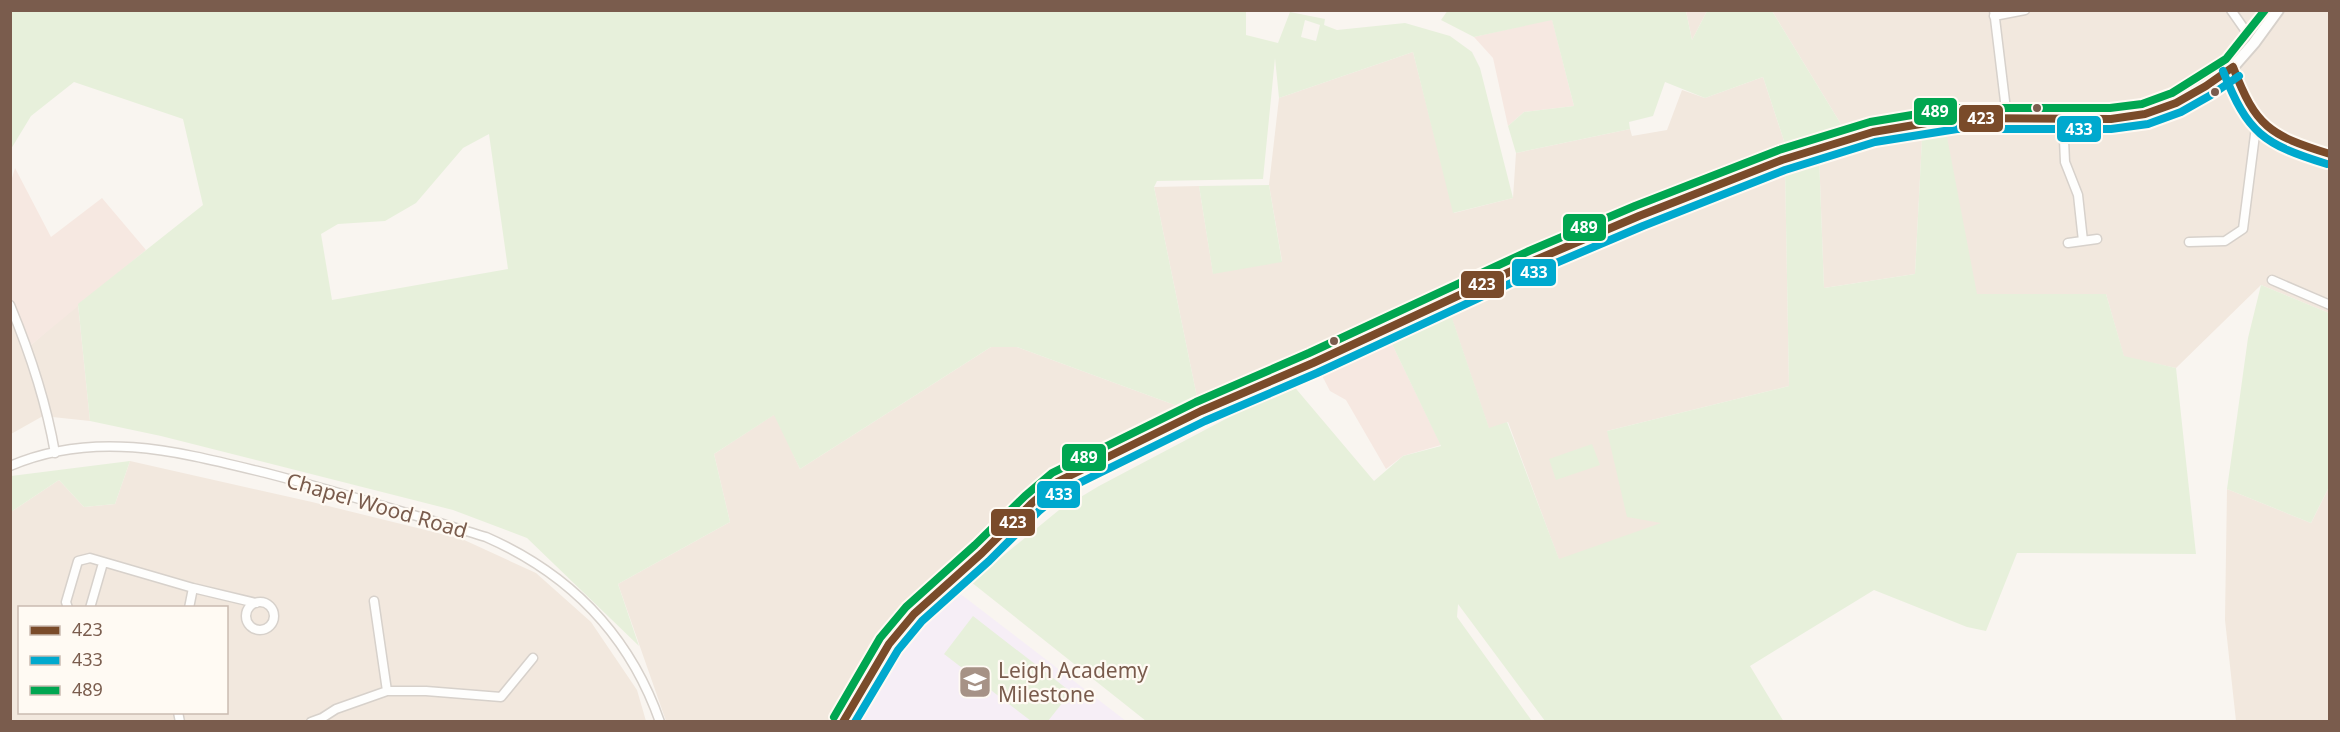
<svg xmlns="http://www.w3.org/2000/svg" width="2340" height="732" viewBox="0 0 2340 732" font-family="'Noto Sans',sans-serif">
<rect width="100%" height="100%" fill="#f9f5f0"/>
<!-- residential -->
<path fill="#f2e8de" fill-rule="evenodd" d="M1686 11H1707L1692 40Z
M1772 11H2329V313L2261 285 2176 368 2124 357 2106 294H1976L1946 137 1922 139 1915 274 1824 288 1819 155 1847 134Z
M1413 52 1454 213 1513 198 1516 153 1630 129 1632 136 1667 130 1682 90 1705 98 1763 77 1788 153 1785 167 1789 386 1607 431 1663 523 1559 560 1508 422 1489 429 1445 298 1271 379 1199 407 1154 187 1199 186 1213 273 1282 261 1269 185 1279 98Z
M78 304 90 421 43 416 11 434 10 317 21 343 31 345Z
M991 347H1017L1191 411 1035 489 899 620 840 721H666L618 584 730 522 714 454 775 414 800 469Z
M130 461 312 502 462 539 536 573 591 622 637 690 646 721 11 722V512L59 480 84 507 115 504ZM20 608H226V712H20Z
M2329 487V721H2236L2225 620 2227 489 2311 523Z"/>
<!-- commercial -->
<path fill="#f6e8e1" d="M1552 19 1574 106 1524 112 1508 126 1493 58 1474 37Z
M15 168 51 237 102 198 146 250 31 345 11 299 10 185Z
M1391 342 1441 445 1403 456 1386 469 1346 400 1330 391 1318 368Z"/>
<!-- education -->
<path fill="#f6eef6" d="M954 589 1126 721 854 722 898 643 928 611Z"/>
<!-- green -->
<path fill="#e7f0db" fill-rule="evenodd" d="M1246 10V35L1278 43 1290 12 1325 19 1324 25 1337 30 1405 23 1450 36 1472 52 1480 68 1513 198 1453 213 1413 52 1279 98 1275 58 1263 179 1157 181 1154 187 1199 407 1191 411 1017 347H991L800 469 774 415 714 454 730 522 618 584 639 646 527 538 453 510 161 436 90 421 78 304 203 205 183 119 74 82 31 116 11 149V11ZM1305 20 1320 25 1316 41 1301 37ZM489 134 508 269 332 300 321 234 338 224 385 221 416 203 463 148Z
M1448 10 1686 11 1692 40 1707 11H1772L1847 134 1788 153 1763 77 1705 98 1665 82 1653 116 1629 122 1630 129 1516 153 1508 126 1524 112 1574 106 1552 20 1474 37 1441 20Z
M1947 137 1977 294H2106L2124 356 2176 368 2196 554 2017 553 1986 631 1967 627 1874 590 1750 666 1784 722 1545 721 1458 604 1457 617 1532 721H1146L971 582 1059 510 1099 486 1292 384 1374 481 1403 456 1441 446 1391 342 1450 312 1489 428 1507 422 1559 559 1661 523 1627 517 1607 431 1789 386 1785 167 1819 155 1824 288 1915 274 1922 138Z
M1269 185 1282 262 1213 274 1199 186Z
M2261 285 2329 313V487L2311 523 2227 489 2248 338Z
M1592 444 1600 465 1556 480 1549 459Z
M130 461 115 504 84 507 59 480 11 512V476Z
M973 616 1071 692 1048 721H1031L944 654Z"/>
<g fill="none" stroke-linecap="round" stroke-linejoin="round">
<defs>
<path id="minor" d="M1994 10 2007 118
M2231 10 2245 30
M1994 16 2025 10
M2233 67C2256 130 2266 135 2330 154
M2063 118 2065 162 2078 195 2083 241
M2189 242 2225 241 2243 229 2257 119
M2068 243 2097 239
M2272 280 2330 305
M10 305C30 353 46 401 55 453
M10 466C96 429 180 452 266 473 340 492 413 515 486 537 570 574 629 634 660 722
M193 588 256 603
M374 601 387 691
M246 616a14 14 0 1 1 28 0a14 14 0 1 1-28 0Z
M68 608 66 602 78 561 90 558 193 588 189 608
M90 608 103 563
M178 712 180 722
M311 722 322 718 336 709 387 691H426L501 697 533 658"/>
<path id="tertiary" d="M843 722 889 644 914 614 982 553 1032 503 1057 482 1201 411 1313 363 1533 261 1639 216 1782 160 1873 132 1956 118 2111 119 2145 114 2176 103 2206 86 2233 67 2254 43 2278 10"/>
</defs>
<!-- minor casing -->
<use href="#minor" stroke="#d7d1cb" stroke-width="11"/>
<!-- tertiary casing -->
<use href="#tertiary" stroke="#d7d1cb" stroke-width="14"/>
<!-- minor -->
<use href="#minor" stroke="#fefefd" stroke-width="8"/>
<!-- tertiary -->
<use href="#tertiary" stroke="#fefefd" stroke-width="10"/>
<defs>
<path id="bus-1" d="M2233 67C2256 127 2269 135 2330 154
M843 722 889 644 914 614 982 553 1032 503 1057 482 1201 411 1313 363 1533 261 1639 216 1782 160 1873 132 1956 118 2111 119 2145 114 2176 103 2206 86 2233 67"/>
<path id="bus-2" d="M2223 71C2248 134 2263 144 2327 164
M855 722 898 650 922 621 989 561 1039 511 1063 491 1205 421 1317 373 1537 271 1643 226 1785 170 1875 142 1957 129H2111L2148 124 2181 112 2211 95 2239 76"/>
<path id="bus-3" d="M834 717 880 638 906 607 975 545 1025 496 1052 473 1196 402 1309 353 1529 251 1635 206 1779 150 1870 122 1954 108H2110L2142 104 2172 93 2226 59 2265 10"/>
</defs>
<!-- bus-1 casing -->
<use href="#bus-1" stroke="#fffaf3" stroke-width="12"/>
<!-- bus-2 casing -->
<use href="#bus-2" stroke="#fffaf3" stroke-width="12"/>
<!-- bus-3 casing -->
<use href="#bus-3" stroke="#fffaf3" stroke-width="12"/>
<!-- bus-1 -->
<use href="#bus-1" stroke="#7a4b2a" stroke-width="8"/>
<!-- bus-2 -->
<use href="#bus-2" stroke="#00a9ce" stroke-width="8"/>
<!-- bus-3 -->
<use href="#bus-3" stroke="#00a651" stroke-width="8"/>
</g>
<!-- icons -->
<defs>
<symbol id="school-square" viewBox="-11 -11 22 22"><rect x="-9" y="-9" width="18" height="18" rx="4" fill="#a69286" stroke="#fffaf3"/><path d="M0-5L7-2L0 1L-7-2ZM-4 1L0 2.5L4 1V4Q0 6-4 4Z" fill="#fff"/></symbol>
</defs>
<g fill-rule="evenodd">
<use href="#school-square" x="956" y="663" width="38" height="38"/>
</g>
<!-- markers -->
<g fill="#7a5c4d" stroke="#fffaf3" stroke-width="2">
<circle cx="2215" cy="92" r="5"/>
<circle cx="2037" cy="108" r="5"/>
<circle cx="1334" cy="341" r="5"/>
</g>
<g text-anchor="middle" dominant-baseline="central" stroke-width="4.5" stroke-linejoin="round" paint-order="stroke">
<!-- street labels -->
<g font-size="21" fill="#7a5c4d" stroke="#fffaf3">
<text transform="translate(377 505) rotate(16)">Chapel Wood Road</text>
</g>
<!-- poi labels -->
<g font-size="21" fill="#7a5c4d" stroke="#fffaf3" text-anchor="start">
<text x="998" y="670">Leigh Academy<tspan x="998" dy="24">Milestone</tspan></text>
</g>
</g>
<g stroke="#fffaf3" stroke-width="2">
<rect x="1913" y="97" width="45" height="29" rx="6" fill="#00a651"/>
<rect x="1958" y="104" width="46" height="29" rx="6" fill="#7a4b2a"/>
<rect x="2056" y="115" width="46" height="28" rx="6" fill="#00a9ce"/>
<rect x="1562" y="213" width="45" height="29" rx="6" fill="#00a651"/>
<rect x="1511" y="258" width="46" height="29" rx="6" fill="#00a9ce"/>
<rect x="1460" y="270" width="45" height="29" rx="6" fill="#7a4b2a"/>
<rect x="1061" y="443" width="46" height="29" rx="6" fill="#00a651"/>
<rect x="1036" y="480" width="45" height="29" rx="6" fill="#00a9ce"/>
<rect x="990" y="508" width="46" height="29" rx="6" fill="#7a4b2a"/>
</g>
<g font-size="16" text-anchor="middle" font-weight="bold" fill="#fff">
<text x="1935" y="117">489</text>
<text x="1981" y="124">423</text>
<text x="2079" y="135">433</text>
<text x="1584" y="233">489</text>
<text x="1534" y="278">433</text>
<text x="1482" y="290">423</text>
<text x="1084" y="463">489</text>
<text x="1059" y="500">433</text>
<text x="1013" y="528">423</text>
</g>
<!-- border -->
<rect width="2340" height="732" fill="none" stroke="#7a5c4d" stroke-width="24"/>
<!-- legend -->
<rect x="18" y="606" width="210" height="108" fill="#fffaf3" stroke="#cabbb1" stroke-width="1.5"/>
<rect x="30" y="626" width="30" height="9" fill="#7a4b2a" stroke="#cabbb1" stroke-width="1.5"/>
<text x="72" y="636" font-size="18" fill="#7a5c4d">423</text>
<rect x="30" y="656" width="30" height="9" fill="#00a9ce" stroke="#cabbb1" stroke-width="1.5"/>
<text x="72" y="666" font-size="18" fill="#7a5c4d">433</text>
<rect x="30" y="686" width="30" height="9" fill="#00a651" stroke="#cabbb1" stroke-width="1.5"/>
<text x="72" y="696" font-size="18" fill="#7a5c4d">489</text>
</svg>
